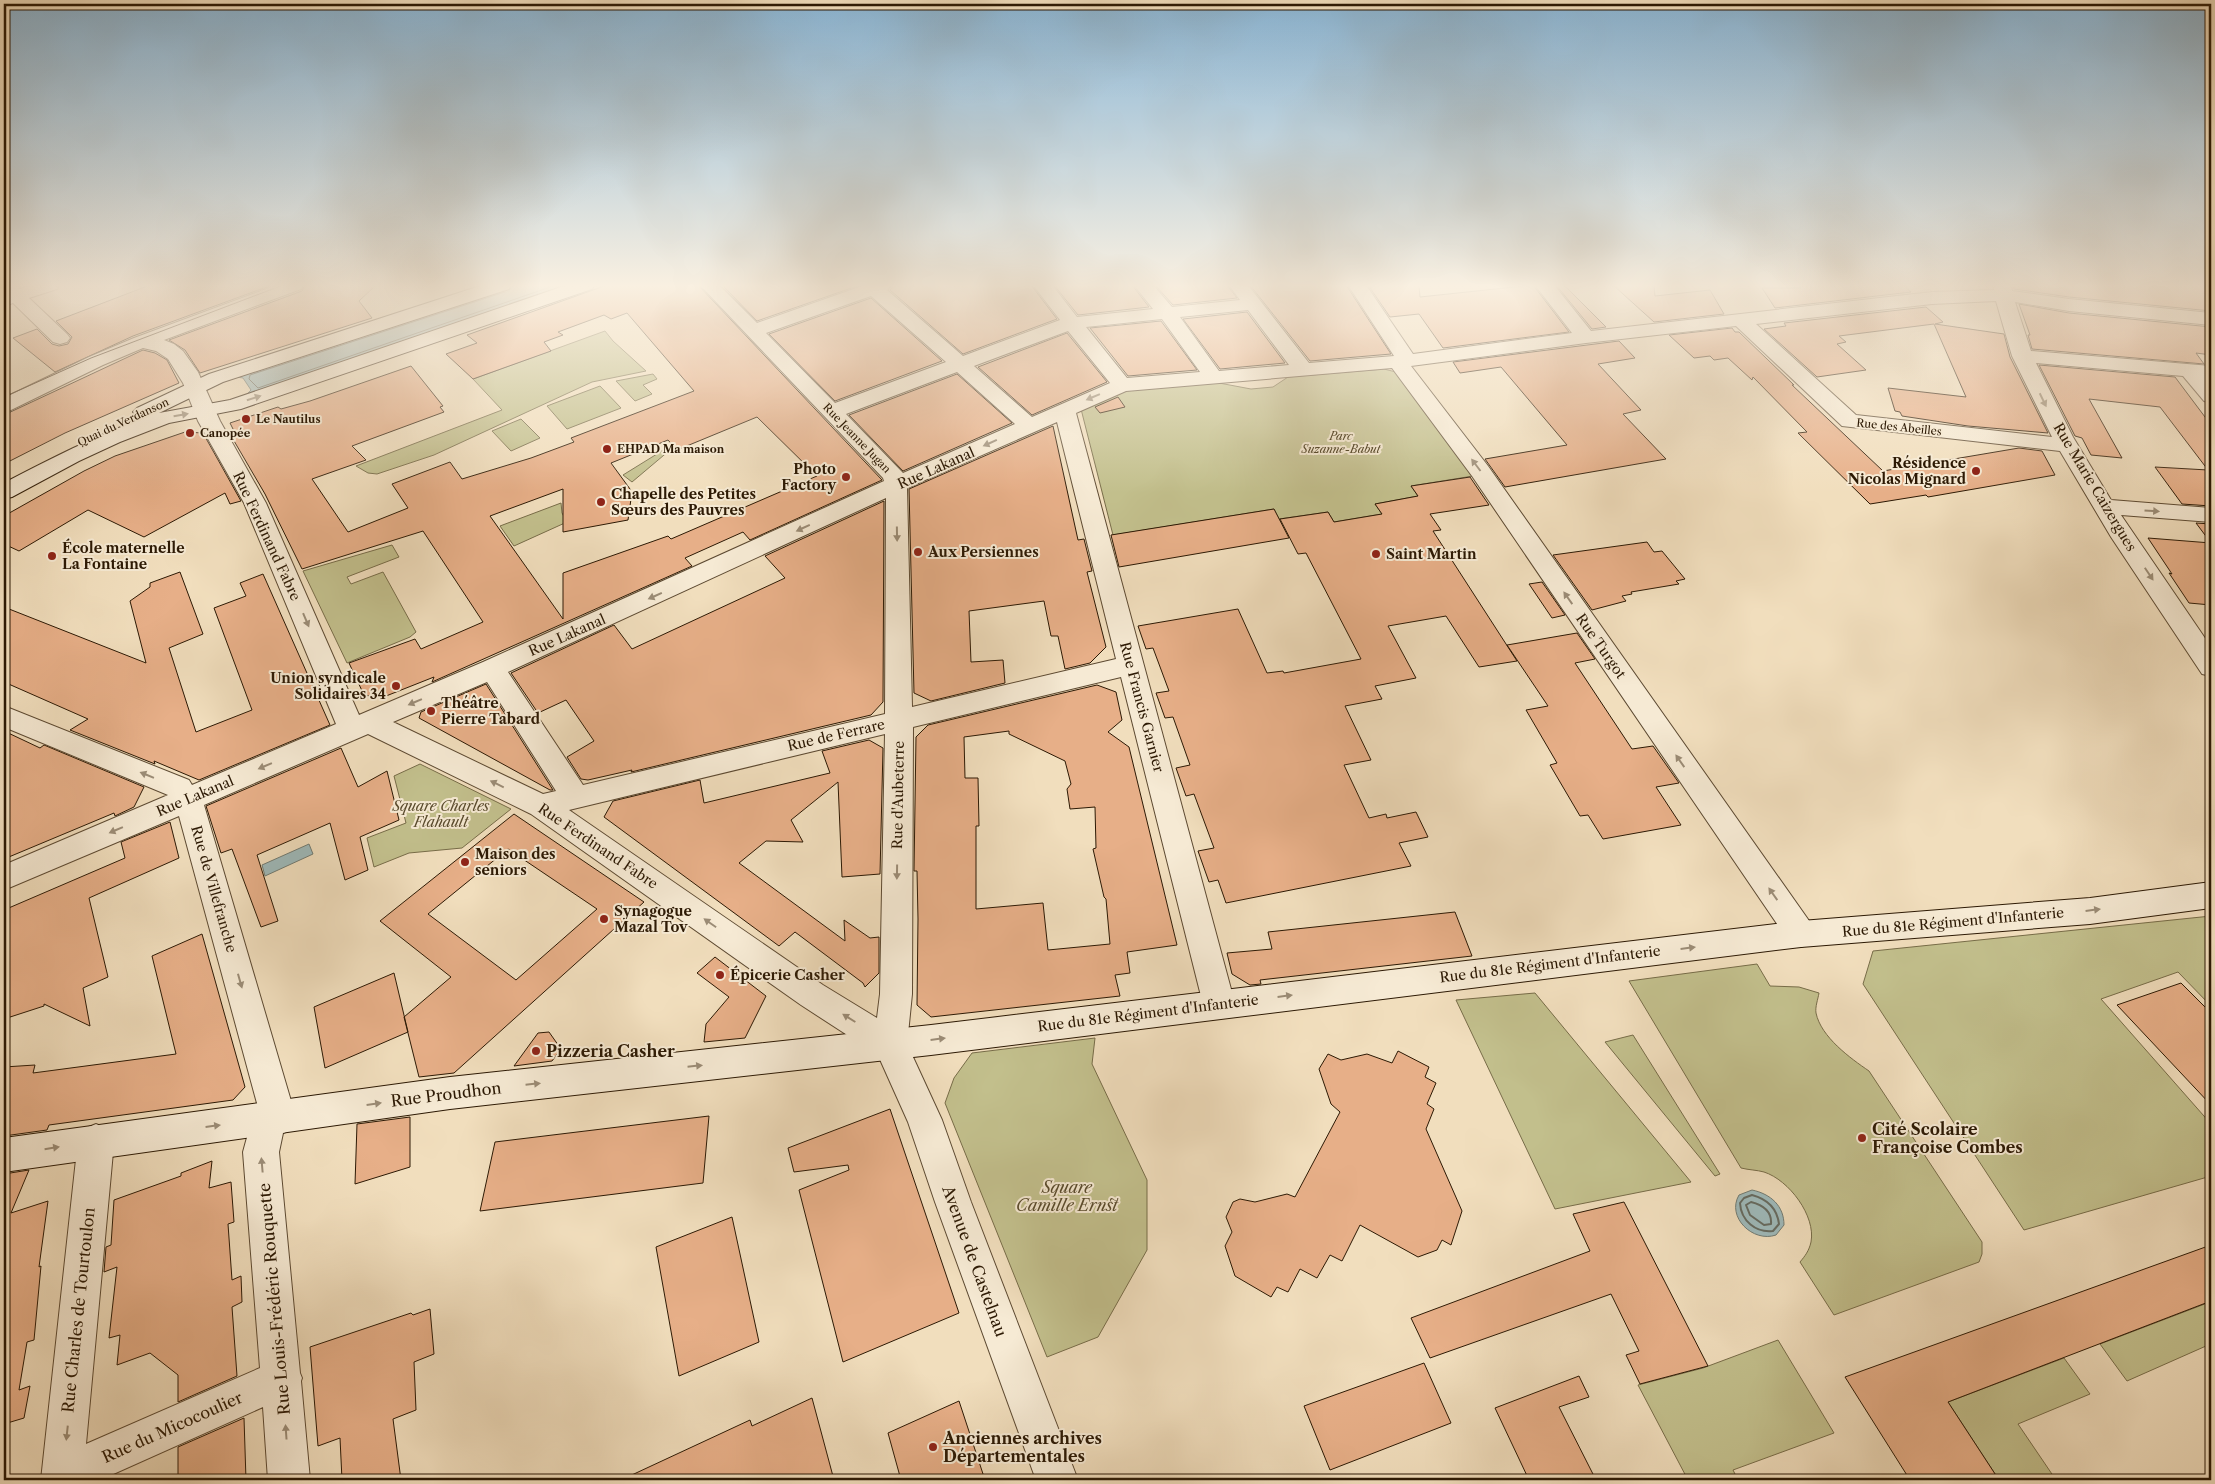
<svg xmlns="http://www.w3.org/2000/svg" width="2215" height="1484" viewBox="0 0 2215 1484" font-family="'Libre Caslon Text',serif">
<rect width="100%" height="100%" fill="#f1debd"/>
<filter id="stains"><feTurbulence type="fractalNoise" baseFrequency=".004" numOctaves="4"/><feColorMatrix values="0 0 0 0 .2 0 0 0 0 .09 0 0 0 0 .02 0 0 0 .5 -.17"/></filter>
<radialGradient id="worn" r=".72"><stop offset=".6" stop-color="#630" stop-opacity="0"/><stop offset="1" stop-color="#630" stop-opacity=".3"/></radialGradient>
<!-- green -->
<path fill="#c2bf8c" stroke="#776c48" d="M605 331 613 341 646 371 592 382 434 455 377 474 368 473 356 466 502 410 473 379Z
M1384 369 1400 373 1473 476 1411 486 1418 496 1375 504 1382 514 1334 522 1328 512 1279 519 1274 509 1113 535 1081 409 1125 390 1219 383 1251 389 1273 387 1288 377Z
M653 374 657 379 643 385 652 394 635 401 616 381Z
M600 386 621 408 567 429 547 406Z
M521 419 540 438 511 451 492 431Z
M665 449 670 450 632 482 623 475Z
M561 503 562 513 567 522 514 546 500 526Z
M392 545 399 557 347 577 351 584 383 572 416 632 410 637 347 663 303 571Z
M420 764 511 809 462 848 409 853 374 867 367 838 406 823 394 776Z
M2211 916V1006L2178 972 2101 999 2211 1124V1176L2024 1230 1863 984 1873 951Z
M1757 964 1770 986 1799 987 1819 993C1818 999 1815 1007 1816 1013 1821 1037 1850 1058 1869 1071L1982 1242V1254L1979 1262 1834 1315 1800 1262C1805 1256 1809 1251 1811 1242 1816 1216 1789 1180 1764 1172 1757 1170 1749 1170 1741 1168L1629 981Z
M1535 993 1691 1182 1555 1209 1456 1000Z
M1633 1035 1720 1174 1715 1176 1605 1042Z
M1095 1038 1092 1064 1147 1180V1250L1098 1337 1047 1357 945 1103 954 1078 972 1053Z
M2210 1302 2211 1351 2206 1346 2127 1381 2100 1344Z
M1778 1340 1834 1433 1733 1470 1738 1480H1688L1638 1385 1703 1368Z
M2064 1358 2090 1394 2018 1424 2056 1480H1999L1948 1402Z"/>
<!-- water -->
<path fill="#9ebabb" stroke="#707a72" d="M510 285H571L252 395 248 393 251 390 243 378 237 377V374Z
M309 844 313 854 265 876 262 865Z
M1752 1190C1771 1194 1784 1206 1784 1225L1776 1235C1753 1243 1726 1217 1739 1195Z"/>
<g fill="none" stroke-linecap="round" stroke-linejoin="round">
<!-- shore-far1 -->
<path stroke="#656a60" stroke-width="1" d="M505 292 250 375 249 379 258 388 556 285"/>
<!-- shore -->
<path stroke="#656a60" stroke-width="2" d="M1752 1195C1767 1199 1777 1208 1779 1224L1773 1231C1756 1233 1741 1221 1740 1203L1744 1198Z
M1751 1202C1763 1205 1772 1211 1771 1224L1764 1225 1750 1215 1746 1205Z"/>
</g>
<!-- building -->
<path fill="#e7af88" stroke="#2c1904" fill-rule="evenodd" d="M150 285H272L133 336 55 372 13 338 37 329 52 344 59 346 68 344 72 337 56 321Z
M305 285H376L359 301 372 318 200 373 185 350 169 340 302 291Z
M607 285H698L882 480 750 540 743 532 685 558 692 566 432 682 434 677 381 698 364 695 349 663 415 639 421 649 483 622 423 531 302 569 265 494 230 434 236 435 230 423 278 407 281 409 310 401 411 366 443 406 440 407 444 412 352 446 366 460 312 479 348 532 408 508 392 484 450 462 462 479 531 458 574 442 571 438 694 391 627 313 611 319 604 315 558 332 563 335 544 342 551 351 473 379 446 354 477 343 467 335ZM757 417 817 476 671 539 668 536 563 573V619L490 516 563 489V532L628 520 631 499 630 489 611 463 668 440 677 450Z
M722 285H860L757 321Z
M894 285H1031L1057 319 963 354 890 290Z
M1054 285H1132L1149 307 1078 315Z
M1155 285H1227L1237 298 1173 305Z
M1250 285H1346L1391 354 1310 361Z
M1368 285H1419L1420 297 1533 285 1569 332 1443 348 1419 314 1390 317Z
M1556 285H1564L1606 327 1592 329Z
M1613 285H1654L1655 296 1710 290 1724 314 1654 322Z
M1799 285H1903L1911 292 1775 308 1762 288H1801Z
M2013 285H2211V311L2069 297 2014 289Z
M871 298 942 361 835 401 769 334Z
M2019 304 2069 313 2211 327V355L2196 353 2204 364 2032 349 2028 335H2030Z
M1926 307 1943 322 1935 324 2004 334 2010 357 2048 433 1968 426 1902 416 1900 412 1895 411 1888 388 1966 397 1934 324 1839 336 1846 342 1837 344 1866 370 1817 377 1764 329 1786 326 1784 323Z
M1247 312 1285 363 1220 369 1183 319Z
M1161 321 1197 370 1128 376 1090 328Z
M1732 328 1735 332H1739L1794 385H1792L1883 471 2019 448 2042 451 2055 475 1928 497 1926 495 1870 504 1798 433 1807 432 1753 377 1752 380 1728 358 1714 360 1710 356 1694 358 1669 335Z
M1067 333 1107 382 1032 415 978 367Z
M1619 341 1635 358 1598 364 1641 410 1623 414 1666 459 1505 487 1485 459 1567 445 1501 367 1460 373 1453 362Z
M143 350 155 353 167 360 179 383 65 433 4 464V415Z
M2039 365 2175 377 2211 425V506L2182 504 2155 467 2208 470 2160 407 2089 399 2122 458 2091 455 2082 438 2075 436Z
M957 374 1012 423 903 471 849 415Z
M1118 397 1125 407 1100 413 1095 407Z
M1053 426 1078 540 1084 539 1092 571 1087 572 1106 647 1090 663 1065 669 1058 636H1051L1044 601 969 611 971 662 1003 660 1005 683 931 701 914 693 909 489Z
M185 432 203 433 241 501 230 504 225 493 144 537 88 510 19 551 4 544V516L84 471 115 456Z
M1470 477 1489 505 1430 514 1441 530 1433 531 1517 661 1479 667 1446 616 1388 626 1416 678 1375 686 1382 699 1345 706 1371 760 1344 765 1369 818 1386 814 1387 818 1416 812 1428 837 1399 843 1411 866 1226 903 1218 880 1209 882 1198 851 1214 848 1194 794 1186 796 1176 768 1190 765 1173 717 1165 718 1156 693 1169 691 1153 648 1146 649 1138 626 1238 609 1267 673 1283 671 1284 673 1361 659 1306 553 1298 554 1280 519 1328 512 1334 522 1382 514 1375 504 1418 496 1411 486Z
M884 501 883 702 871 715 631 772 632 770 588 780 581 779 567 757 594 741 566 700 538 713 511 673 614 625 632 649 785 578 765 556Z
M1274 509 1289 538 1119 567 1111 535Z
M2196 523 2211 524V605L2189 603 2169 573 2172 574 2148 538 2211 543Z
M1647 542 1654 552 1662 551 1685 579 1676 581 1679 584 1631 592 1632 594 1622 596 1626 601 1592 610 1553 555Z
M180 572 203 634 169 648 196 732 252 710 214 608 246 596 240 583 263 574 330 725 199 780 154 761 155 764 70 730 88 719 4 682V607L146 663 130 601 150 587V583Z
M1542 582 1565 615 1552 618 1529 584Z
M1577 633 1595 659 1575 663 1632 749 1653 746 1679 783 1656 787 1681 825 1603 839 1588 815 1580 816 1550 765 1557 763 1526 710 1548 706 1507 645Z
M486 684 553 790H550L419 718 421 712Z
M1097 685 1116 692 1122 720 1108 732 1129 747 1177 945 1127 952 1130 973 1115 975 1120 996 931 1017 917 1005 918 919 917 871H914L916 737 928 725ZM1009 731V734L1065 761 1071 784 1067 789 1070 809 1095 807 1096 848 1093 849 1104 897 1106 899 1110 944 1048 950 1043 903 976 909V826H979L978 778H965L964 737Z
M4 731 40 748 44 745 144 787 134 807 115 816 114 813 4 859Z
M869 740 883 748 880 874 842 877 838 782 791 820 803 842 766 841 739 863 845 941 844 920 870 938 879 937V973L865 987 863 983 795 932 779 946 604 817 613 801 700 780 704 803 830 773 822 751Z
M341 748 358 787 387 771 399 820 360 837 368 870 345 880 330 823 257 855 278 921 261 927 232 849 221 853 206 806Z
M514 814 644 902 454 1073 419 1077 404 1017 451 977 380 921ZM508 849 597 909 516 980 428 914Z
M170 822 179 858 89 898 108 977 83 988 90 1026 44 1004V1006L4 1019V910L125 858 121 842Z
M1455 912 1472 956 1260 980 1261 984 1250 985 1232 974 1227 953 1272 949 1268 932Z
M202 934 245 1087 233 1100 49 1125 47 1130 4 1136V1067L35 1065 33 1073 176 1054 152 956Z
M715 957 766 996 745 1038 704 1042 706 1024 729 997 697 973Z
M394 973 408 1032 325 1068 314 1007Z
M2181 983 2211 1013V1105L2117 1005Z
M549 1032 561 1049 552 1061 514 1066 538 1033Z
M1398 1051 1429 1067 1425 1077 1436 1083 1427 1104 1434 1109 1426 1129 1462 1211 1451 1245 1442 1240 1437 1250 1418 1257 1360 1225 1342 1261 1330 1255 1317 1278 1300 1269 1288 1292 1277 1287 1271 1297 1235 1276 1225 1246 1232 1232 1226 1217 1233 1202 1240 1199 1255 1202 1287 1194 1295 1197 1340 1112 1331 1104 1319 1069 1328 1054 1341 1060 1367 1054 1392 1063Z
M890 1109 959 1313 843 1362 799 1190 849 1170 848 1165 794 1172 788 1148Z
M709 1116 703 1183 480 1211 495 1142Z
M410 1117V1167L355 1184 357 1124Z
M212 1161 209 1188 231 1182 234 1222 228 1224 232 1280 241 1276 242 1302 232 1307 237 1376 178 1402V1375L150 1353 117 1365 120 1335 109 1338 117 1267 104 1272 106 1247 111 1245 114 1200 181 1176V1173Z
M29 1170 11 1213 48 1201 39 1267 41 1266 34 1340 27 1342 19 1390 30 1386 24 1418 4 1424V1174Z
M1624 1202 1708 1366 1640 1384 1626 1355 1639 1351 1611 1294 1430 1358 1411 1318 1590 1251 1573 1214Z
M732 1217 759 1342 679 1376 656 1247Z
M2211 1245V1301L1948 1402 1999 1480H1910L1845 1377Z
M430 1309 434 1354 414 1362 416 1410 393 1419 401 1480H342L340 1438 318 1446 310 1347 411 1313 413 1315Z
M1424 1363 1451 1423 1330 1470 1304 1406Z
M1579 1376 1589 1397 1559 1407 1596 1480H1529L1495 1408Z
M812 1398 834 1480H621L750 1420 752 1426Z
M959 1401 985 1480H901L888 1433Z
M244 1418 246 1480H178V1447Z"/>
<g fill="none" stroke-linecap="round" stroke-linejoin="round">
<defs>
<path id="street" d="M4 285H16L20 289 31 285H59L57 289 29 298 67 334 70 338 67 342 60 344 53 342 13 303 4 306Z
M277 285H303L301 289 164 340 174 344 183 351 198 372 220 421 266 503 359 715 483 662 884 481 883 478 700 285H719L757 323 865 285H892L887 290 963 356 1060 320 1033 285H1052L1077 317 1153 309 1134 285H1153L1172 307 1240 300 1229 285H1248L1309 363 1394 356 1348 285H1366L1413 354 1572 333 1535 285H1554L1591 331 1932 292 1994 290 1993 285H2011L2012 291 2069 299 2211 313V325L2069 311 2015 302 2031 351 2211 366V378H2206L2211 384V403L2204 401 2183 376 2036 363 2073 437 2111 500 2211 508V522L2121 515 2211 647V676L2202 674 2111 537 2060 451 1842 426 1736 326 1586 343 1411 366 1488 466 1812 925 1817 934 1812 943 1801 947 1790 943 1472 476 1392 368 1126 391 1076 413 1235 1004 1231 1014 1219 1019 1207 1014 1203 1004 1121 677 913 727 912 994 907 1044 942 1120 971 1202 1078 1480H1036L935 1202 908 1122 878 1055 801 1005 531 814 368 734 204 805 296 1118 291 1130 283 1133 279 1152 300 1373 302 1378 301 1381 310 1480H268L263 1407 100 1480H41L78 1141 84 1129 96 1124 108 1129 114 1141 86 1444 260 1368 243 1152 252 1119 258 1107 179 816 4 890V865L168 795 4 727V706L189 780 192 785 336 724 244 503 198 421 183 383 168 359 156 351 143 348 103 365 11 410 4 412V398L89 357 134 338ZM871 296 946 362 835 403 766 333ZM1996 301 2012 356 2052 437 1856 415 1756 324 1932 304ZM1248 310 1289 365 1219 371 1180 317ZM1162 319 1200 372 1127 378 1086 327ZM1068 331 1110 383 1032 417 974 366ZM957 372 1015 424 903 473 846 414ZM1057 422 1116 659 912 707 907 488ZM886 498 885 714 583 785 508 672ZM487 682 556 791 543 794 393 722ZM885 734 880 994 877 1018 823 985 569 810Z"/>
<path id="secondary" d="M483 285H511L509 289 223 382 159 413 230 400 567 285H594L592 289 241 409 169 423 120 442 79 461 12 497 4 499V483C50 459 95 436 144 418L137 416 133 412 137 408 209 374Z
M2211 882V908L2090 924 1801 947 931 1055 450 1109 4 1172V1138L450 1077 931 1025 1801 921 2090 898Z"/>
</defs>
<!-- street casing -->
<use href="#street" stroke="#5d4a32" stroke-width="2"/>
<!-- secondary casing -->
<use href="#secondary" stroke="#2c1904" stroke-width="2"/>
<!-- street -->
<use href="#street" fill="#f6ead4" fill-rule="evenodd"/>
<!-- secondary -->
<use href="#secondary" fill="#f6ead4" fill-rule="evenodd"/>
<!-- tram -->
<path stroke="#2c1904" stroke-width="1" d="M4 397 91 358 283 285"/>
</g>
<!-- one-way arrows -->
<defs><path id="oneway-solid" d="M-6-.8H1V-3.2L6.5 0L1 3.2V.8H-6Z" transform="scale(1.25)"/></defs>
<g fill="#9b8c76">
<use href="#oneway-solid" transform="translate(1093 397) rotate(157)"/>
<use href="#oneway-solid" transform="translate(254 398) rotate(-18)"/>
<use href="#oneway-solid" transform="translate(2043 400) rotate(64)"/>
<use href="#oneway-solid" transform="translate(181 415) rotate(-10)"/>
<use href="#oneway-solid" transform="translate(990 443) rotate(156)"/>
<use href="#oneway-solid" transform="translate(1476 465) rotate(-127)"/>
<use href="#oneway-solid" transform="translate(2152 511) rotate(4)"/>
<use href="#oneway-solid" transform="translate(803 528) rotate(155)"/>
<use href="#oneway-solid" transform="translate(897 534) rotate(89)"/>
<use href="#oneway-solid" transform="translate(2149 574) rotate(56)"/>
<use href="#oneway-solid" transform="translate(655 596) rotate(156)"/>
<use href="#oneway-solid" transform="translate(1568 598) rotate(-125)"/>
<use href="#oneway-solid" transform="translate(306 620) rotate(67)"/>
<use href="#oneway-solid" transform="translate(415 702) rotate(157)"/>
<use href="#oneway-solid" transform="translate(1680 761) rotate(-125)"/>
<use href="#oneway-solid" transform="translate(265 766) rotate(157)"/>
<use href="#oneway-solid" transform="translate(147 775) rotate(-158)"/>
<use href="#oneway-solid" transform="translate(497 784) rotate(-154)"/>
<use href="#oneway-solid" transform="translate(116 830) rotate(157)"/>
<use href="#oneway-solid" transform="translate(897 872) rotate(91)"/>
<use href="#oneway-solid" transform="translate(1773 894) rotate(-125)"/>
<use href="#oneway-solid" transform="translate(2093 910) rotate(-7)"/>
<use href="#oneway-solid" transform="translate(710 923) rotate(-145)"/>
<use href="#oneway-solid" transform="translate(1688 948) rotate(-7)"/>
<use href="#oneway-solid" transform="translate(240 981) rotate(74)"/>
<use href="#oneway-solid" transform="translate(1285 996) rotate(-7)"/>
<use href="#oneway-solid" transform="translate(849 1018) rotate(-148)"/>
<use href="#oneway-solid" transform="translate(938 1039) rotate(-7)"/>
<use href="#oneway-solid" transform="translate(695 1066) rotate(-6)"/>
<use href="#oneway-solid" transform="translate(533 1084) rotate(-6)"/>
<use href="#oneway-solid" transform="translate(374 1104) rotate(-8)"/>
<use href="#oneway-solid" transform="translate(213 1126) rotate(-7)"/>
<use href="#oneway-solid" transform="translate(52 1148) rotate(-9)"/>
<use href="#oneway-solid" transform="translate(262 1165) rotate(-95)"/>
<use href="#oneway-solid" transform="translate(286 1432) rotate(-94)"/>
<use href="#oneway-solid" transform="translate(67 1433) rotate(96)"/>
</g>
<!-- sky -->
<linearGradient id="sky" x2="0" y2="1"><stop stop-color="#8ab6d6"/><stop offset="0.58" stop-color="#f9f0e1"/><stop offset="1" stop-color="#f9f0e1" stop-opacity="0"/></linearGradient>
<rect width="2215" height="493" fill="url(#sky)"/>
<!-- markers -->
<g fill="#8f2418" stroke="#f6ead4" stroke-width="2">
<circle cx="246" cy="419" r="5"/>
<circle cx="190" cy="433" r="5"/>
<circle cx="607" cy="449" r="5"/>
<circle cx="1976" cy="471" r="5"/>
<circle cx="846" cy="477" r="5"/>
<circle cx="601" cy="502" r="5"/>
<circle cx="918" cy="552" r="5"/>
<circle cx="1376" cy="554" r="5"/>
<circle cx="52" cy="556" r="5"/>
<circle cx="396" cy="686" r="5"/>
<circle cx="431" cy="711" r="5"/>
<circle cx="465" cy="862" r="5"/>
<circle cx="604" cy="919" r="5"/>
<circle cx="720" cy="975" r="5"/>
<circle cx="536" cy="1051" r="5"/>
<circle cx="1862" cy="1138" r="5"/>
<circle cx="933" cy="1447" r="5"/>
</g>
<g text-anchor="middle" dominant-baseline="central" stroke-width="4" stroke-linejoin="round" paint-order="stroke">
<!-- far-poi labels -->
<g font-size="11" font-weight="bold" fill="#2c1904" stroke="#f6ead4" text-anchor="start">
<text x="256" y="419">Le Nautilus</text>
<text x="200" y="433">Canopée</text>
<text x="617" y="449">EHPAD Ma maison</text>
</g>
<!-- far-street labels -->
<g font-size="11" fill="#2c1904" stroke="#f6ead4">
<text transform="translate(123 422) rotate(-25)">Quai du Verdanson</text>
<text transform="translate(1899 427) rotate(6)">Rue des Abeilles</text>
<text transform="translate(857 438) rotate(46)">Rue Jeanne Jugan</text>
</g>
<!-- far-park labels -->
<g font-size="11" font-style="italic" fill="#594b2d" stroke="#f6ead4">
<text x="1341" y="436">Parc<tspan x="1341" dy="13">Suzanne-Babut</tspan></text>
</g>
<!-- poi labels -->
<g font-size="14" font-weight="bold" fill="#2c1904" stroke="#f6ead4" text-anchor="start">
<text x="1966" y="463" text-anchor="end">Résidence<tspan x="1966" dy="16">Nicolas Mignard</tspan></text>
<text x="836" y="469" text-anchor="end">Photo<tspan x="836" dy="16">Factory</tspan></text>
<text x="611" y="494">Chapelle des Petites<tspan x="611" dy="16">Sœurs des Pauvres</tspan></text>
<text x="62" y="548">École maternelle<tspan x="62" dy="16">La Fontaine</tspan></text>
<text x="928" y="552">Aux Persiennes</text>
<text x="1386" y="554">Saint Martin</text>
<text x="386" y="678" text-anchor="end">Union syndicale<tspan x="386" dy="16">Solidaires 34</tspan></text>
<text x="441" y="703">Théâtre<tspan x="441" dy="16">Pierre Tabard</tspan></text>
<text x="475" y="854">Maison des<tspan x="475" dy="16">seniors</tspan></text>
<text x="614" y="911">Synagogue<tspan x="614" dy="16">Mazal Tov</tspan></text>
<text x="730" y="975">Épicerie Casher</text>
</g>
<!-- street labels -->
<g font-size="14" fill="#2c1904" stroke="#f6ead4">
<text transform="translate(936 468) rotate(-24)">Rue Lakanal</text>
<text transform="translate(2095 487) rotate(59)">Rue Marie Caizergues</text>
<text transform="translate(267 536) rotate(65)">Rue Ferdinand Fabre</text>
<text transform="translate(567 635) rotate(-24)">Rue Lakanal</text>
<text transform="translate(1601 646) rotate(55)">Rue Turgot</text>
<text transform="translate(1142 707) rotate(75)">Rue Francis Garnier</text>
<text transform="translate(836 735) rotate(-13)">Rue de Ferrare</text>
<text transform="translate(898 795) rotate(-89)">Rue d'Aubeterre</text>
<text transform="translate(195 796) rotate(-23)">Rue Lakanal</text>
<text transform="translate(598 846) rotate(34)">Rue Ferdinand Fabre</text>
<text transform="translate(214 889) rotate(74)">Rue de Villefranche</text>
<text transform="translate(1953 922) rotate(-5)">Rue du 81e Régiment d'Infanterie</text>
<text transform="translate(1550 964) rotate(-7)">Rue du 81e Régiment d'Infanterie</text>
<text transform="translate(1148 1013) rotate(-7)">Rue du 81e Régiment d'Infanterie</text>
</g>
<!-- park labels -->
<g font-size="14" font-style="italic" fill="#594b2d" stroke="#f6ead4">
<text x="441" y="806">Square Charles<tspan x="441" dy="16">Flahault</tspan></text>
</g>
<!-- near-poi labels -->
<g font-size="16" font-weight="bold" fill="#2c1904" stroke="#f6ead4" text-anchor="start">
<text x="546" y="1051">Pizzeria Casher</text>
<text x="1872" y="1129">Cité Scolaire<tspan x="1872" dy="18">Françoise Combes</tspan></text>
<text x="943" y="1438">Anciennes archives<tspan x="943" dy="18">Départementales</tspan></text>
</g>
<!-- near-street labels -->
<g font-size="16" fill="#2c1904" stroke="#f6ead4">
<text transform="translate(446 1094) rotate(-7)">Rue Proudhon</text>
<text transform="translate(975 1261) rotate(70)">Avenue de Castelnau</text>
<text transform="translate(274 1299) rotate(-95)">Rue Louis-Frédéric Rouquette</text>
<text transform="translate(78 1310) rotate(-84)">Rue Charles de Tourtoulon</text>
<text transform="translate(172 1427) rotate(-24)">Rue du Micocoulier</text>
</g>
<!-- near-park labels -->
<g font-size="16" font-style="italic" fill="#594b2d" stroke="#f6ead4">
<text x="1067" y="1187">Square<tspan x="1067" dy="18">Camille Ernst</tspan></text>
</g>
</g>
<!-- margin -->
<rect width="2215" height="1484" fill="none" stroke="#f1debd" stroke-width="20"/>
<rect x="5" y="5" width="2205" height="1474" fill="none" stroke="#2c1904" stroke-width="2.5"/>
<rect x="10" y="10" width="2195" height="1464" fill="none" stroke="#2c1904"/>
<rect width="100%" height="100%" filter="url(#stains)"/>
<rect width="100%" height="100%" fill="url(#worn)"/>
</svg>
